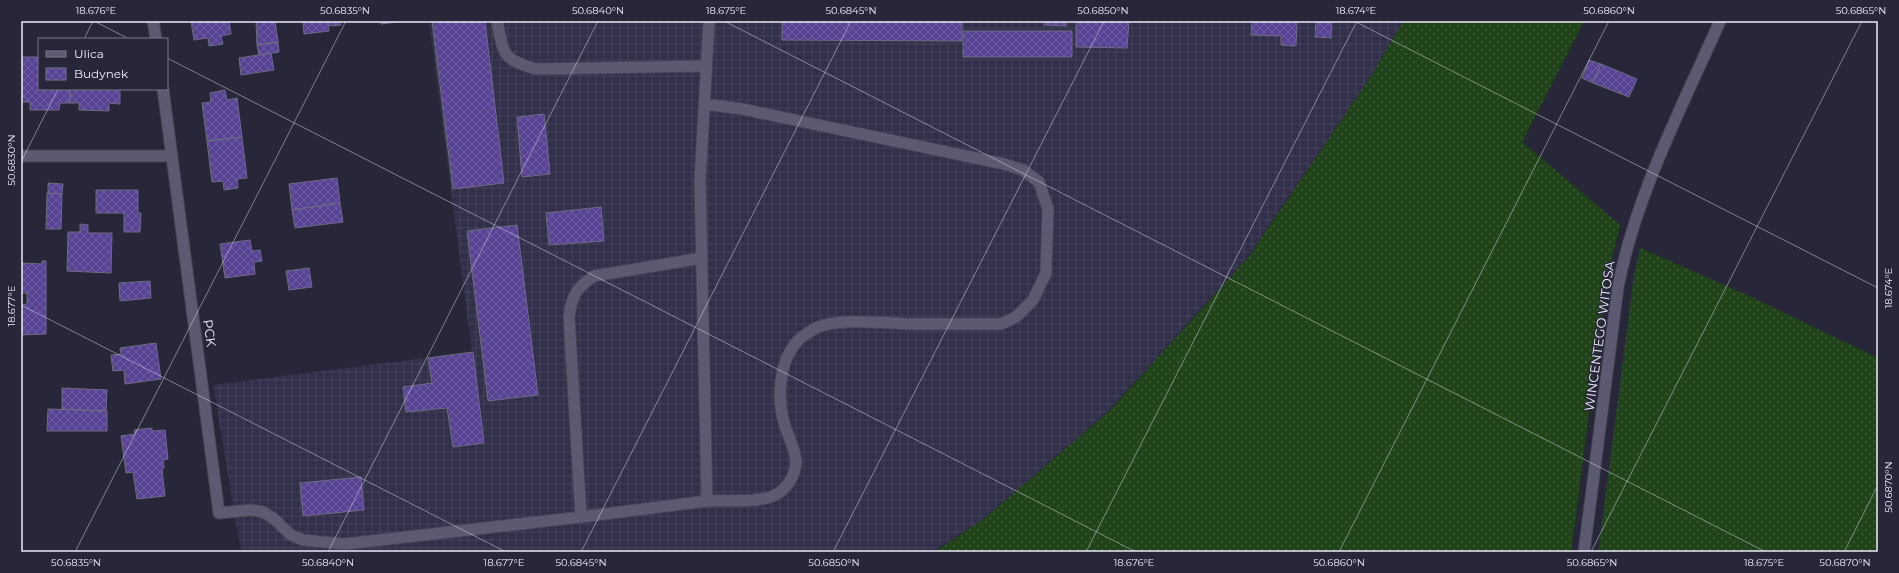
<svg xmlns="http://www.w3.org/2000/svg" width="1899" height="573" viewBox="0 0 1899 573" font-family="Montserrat,sans-serif">
<defs>
<pattern id="industrial-grid" width="8" height="8" patternUnits="userSpaceOnUse"><rect width="8" height="8" fill="#312f49"/><path d="M0 4h8M4 0v8" fill="none" stroke="#45435b"/></pattern>
<pattern id="grass-dots" width="8" height="8" patternUnits="userSpaceOnUse"><rect width="8" height="8" fill="#214319"/><path d="M2 2h.1M6 6h.1" fill="none" stroke="#415e3b" stroke-width="1.8" stroke-linecap="round"/></pattern>
<pattern id="building-cross-hatch" width="8" height="8" patternUnits="userSpaceOnUse"><rect width="8" height="8" fill="#574293"/><path d="M0 0l8 8M0 8l8-8" fill="none" stroke="#6f5da3"/></pattern>
</defs>
<rect width="100%" height="100%" fill="#28273a"/>
<!-- industrial -->
<path fill="url(#industrial-grid)" d="M429 21H1403L1370 77 1247 257 1108 411 983 519 932 552H241L213 385 472 352Z"/>
<!-- grass -->
<path fill="url(#grass-dots)" d="M1403 21H1584L1522 142 1620 225 1606 281 1571 552H934L983 519 1109 411 1248 257 1370 77Z
M1640 248 1749 296 1878 358V552H1598L1634 274Z"/>
<!-- building -->
<path fill="url(#building-cross-hatch)" stroke="#6e6b82" d="M191 21H229L231 34 221 36 223 44 209 46 208 38 194 40Z
M256 21H275L278 42 257 45Z
M303 21H340L341 25 328 26 329 31 304 34Z
M381 21H405L381 24Z
M432 21H485L504 183 453 189Z
M782 21H962V41L782 40Z
M1044 21H1066V26L1044 25Z
M1076 21H1129L1127 48 1076 47Z
M1252 21H1297L1296 46 1281 45V36L1251 35Z
M1316 22 1332 23 1331 38 1315 37Z
M963 31H1072V57H963Z
M278 42 279 52 259 55 257 45Z
M271 53 274 70 241 75 239 58Z
M21 57H39V89H70V103H60L59 110H30V102H21Z
M1589 60 1601 64 1593 83 1582 78Z
M1601 64 1637 79 1629 97 1593 83Z
M70 89H120V104L109 103V111L79 110V103H70Z
M225 90 227 100 237 98 242 137 207 141 202 103 211 102 210 93Z
M544 114 550 174 522 177 517 117Z
M242 137 247 178 237 179 238 188 224 190 223 181 212 182 207 141Z
M337 178 340 203 292 210 289 184Z
M48 183 63 184 62 194 48 193Z
M96 190H138V213H141L140 232H124V213H96Z
M47 193 62 194 61 229H46Z
M340 203 343 222 295 228 292 210Z
M601 207 604 241 549 245 546 213Z
M80 224 88 225V233H112L111 273 67 271 68 232H80Z
M517 225 538 395 488 401 467 231Z
M250 240 252 251 260 250 262 261 254 262 255 274 225 278 220 244Z
M42 261H46V334L21 335V305L27 304V293H21V263L42 264Z
M309 268 312 287 289 290 286 271Z
M150 281 151 298 120 301 119 283Z
M156 343 161 379 125 384 124 370 113 371 111 355 121 354 120 348Z
M473 352 484 443 453 447 447 408 406 412 403 387 432 383 428 358Z
M62 388 107 390 106 411 62 409Z
M48 409 107 411V431H47Z
M152 428V431L165 430 168 459 163 460 164 468 162 469 165 496 137 499 133 472 126 473 121 436 135 434 134 430Z
M361 477 364 510 303 516 300 483Z"/>
<g fill="none" stroke-linecap="round" stroke-linejoin="round">
<defs>
<path id="service" d="M497 21C504 54 501 59 536 69L706 66
M704 104 742 109 1004 164 1023 170 1039 182 1048 209 1046 273 1033 300 1016 317 1001 324C971 324 940 324 910 324 886 323 835 317 814 329 809 332 799 338 795 344 779 364 777 399 784 422 787 436 796 449 796 463 795 476 786 491 773 496 756 503 726 500 707 501
M702 258 594 276C576 288 572 295 569 317L581 517 707 501 700 181 709 21
M219 513 251 510 263 512 273 518 291 535 303 540 345 544 581 517"/>
<path id="minor" d="M153 21 156 39
M163 89 219 513
M21 156H172
M1584 552 1618 287C1636 194 1682 107 1720 21"/>
</defs>
<!-- service casing -->
<use href="#service" stroke="#464455" stroke-width="13"/>
<!-- minor casing -->
<use href="#minor" stroke="#464455" stroke-width="13"/>
<!-- service -->
<use href="#service" stroke="#5b5a70" stroke-width="11"/>
<!-- minor -->
<use href="#minor" stroke="#5b5a70" stroke-width="11"/>
</g>
<!-- ticks -->
<path fill="none" stroke="#ecebf9" stroke-width="1" stroke-opacity="0.45" d="M94 21 129 39M724 21 1766 552M1354 21 1878 288M84 39 93 21M167 58 1136 552M21 162 58 89M21 305 506 552M75 552 346 21M328 552 598 21M581 552 851 21M833 552 1104 21M1086 552 1357 21M1339 552 1609 21M1591 552 1862 21M1844 552 1878 485"/>
<g text-anchor="middle" dominant-baseline="central" stroke-width="3" stroke-linejoin="round" paint-order="stroke">
<!-- street labels -->
<g font-size="13" fill="#ecebf9" stroke="#28273a">
<text transform="translate(210 333) rotate(82)">PCK</text>
<text transform="translate(1599 336) rotate(-82)">WINCENTEGO WITOSA</text>
</g>
</g>
<!-- border -->
<rect width="1899" height="573" fill="none" stroke="#28273a" stroke-width="44"/>
<!-- legend -->
<rect x="38" y="38" width="130" height="52" fill="#28273a" stroke="#767586"/>
<rect x="46" y="51" width="20" height="6" fill="#5b5a70" stroke="#767586"/>
<text x="74" y="58" font-size="12" fill="#ecebf9">Ulica</text>
<rect x="46" y="68" width="20" height="12" fill="url(#building-cross-hatch)" stroke="#767586"/>
<text x="74" y="78" font-size="12" fill="#ecebf9">Budynek</text>
<rect x="22" y="22" width="1855" height="529" fill="none" stroke="#ecebf9" stroke-width="1.5"/>
<g font-size="10" text-anchor="middle" fill="#ecebf9">
<text x="96" y="14">18.676°E</text>
<text x="345" y="14">50.6835°N</text>
<text x="598" y="14">50.6840°N</text>
<text x="726" y="14">18.675°E</text>
<text x="851" y="14">50.6845°N</text>
<text x="1103" y="14">50.6850°N</text>
<text x="1356" y="14">18.674°E</text>
<text x="1609" y="14">50.6860°N</text>
<text x="1861" y="14">50.6865°N</text>
<text transform="translate(11 160) rotate(-90)" y="4">50.6830°N</text>
<text transform="translate(1888 288) rotate(-90)" y="4">18.674°E</text>
<text transform="translate(11 306) rotate(-90)" y="4">18.677°E</text>
<text transform="translate(1888 487) rotate(-90)" y="4">50.6870°N</text>
<text x="76" y="566">50.6835°N</text>
<text x="328" y="566">50.6840°N</text>
<text x="504" y="566">18.677°E</text>
<text x="581" y="566">50.6845°N</text>
<text x="834" y="566">50.6850°N</text>
<text x="1134" y="566">18.676°E</text>
<text x="1339" y="566">50.6860°N</text>
<text x="1592" y="566">50.6865°N</text>
<text x="1764" y="566">18.675°E</text>
<text x="1845" y="566">50.6870°N</text>
</g>
</svg>
